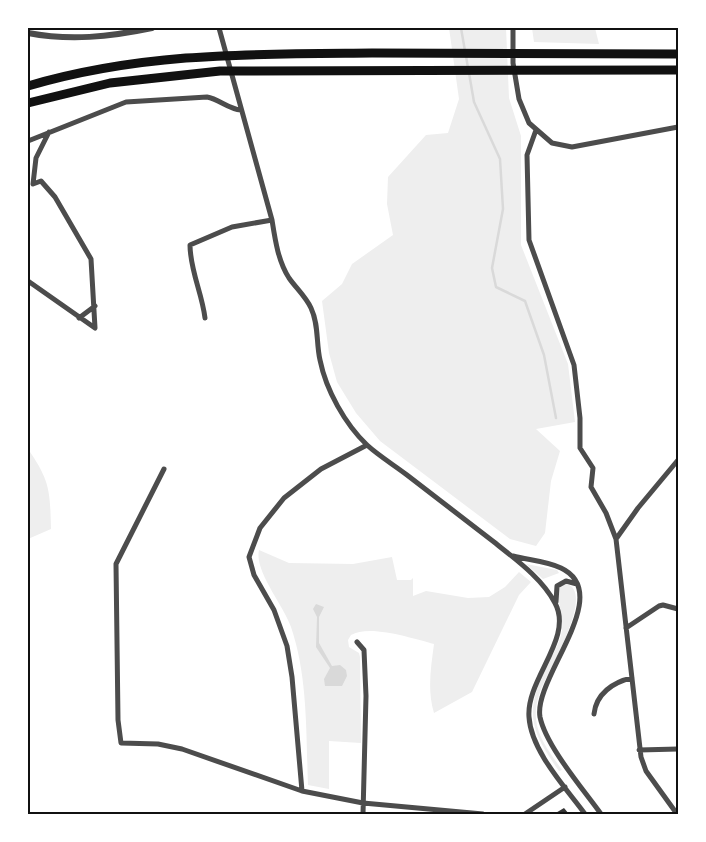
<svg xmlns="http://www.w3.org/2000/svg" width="706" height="842" viewBox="0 0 706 842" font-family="'Varela Round',sans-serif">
<rect width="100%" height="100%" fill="#fff"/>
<!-- green -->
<path fill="#eee" d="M449 28H506L509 98 521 136V245L568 364 575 422 536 429 560 451 551 481 545 533 536 546 510 539 380 441 356 413 337 382 329 353 322 301 342 284 352 264 393 235 387 204 388 177 426 135 448 133 459 99Z
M532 28H595L599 44 534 42Z
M28 449C50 481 50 490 51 529L28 539Z
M259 550 289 563 353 564 392 557 397 580H411L413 578V596L426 591 468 598 489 597 505 587 519 572 531 582 519 595 472 692 434 713C427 690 431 667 434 644 414 639 370 624 351 635L348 640 349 647 359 653 360 657 361 743 329 741V789L308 785C306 733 308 677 291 627 284 606 254 571 259 550Z
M526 564 557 570 559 573 543 579Z
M567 584C596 594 546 674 540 692 537 700 535 710 536 719 538 739 551 754 562 770L559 771C530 730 524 713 547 665 553 654 560 643 562 630 564 616 554 594 561 585Z"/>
<!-- water -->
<path fill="#d9d9d9" d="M316 604 324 607 319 617V643L332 666 340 665 346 670 347 676 342 686H325L324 679 330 668 316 647 317 617 313 609Z"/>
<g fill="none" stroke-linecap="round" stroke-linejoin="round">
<!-- stream -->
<path stroke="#d9d9d9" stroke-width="2.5" d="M461 28 465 51
M466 56 468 68
M469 73 474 102 500 159 503 209 492 268 496 287 525 301 544 355 556 418"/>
</g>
<!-- building -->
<path fill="#353535" d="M564 808 569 814H554Z"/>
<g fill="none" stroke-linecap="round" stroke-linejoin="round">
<!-- minor -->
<path stroke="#4c4c4c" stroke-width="5" d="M219 28 272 220C275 239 278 261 289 278 296 288 306 297 311 308 319 325 316 343 320 360 326 390 345 424 367 445 379 456 394 465 407 475 436 497 465 520 494 542 515 559 542 578 555 603 574 638 526 679 529 717 531 751 566 788 585 814
M513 28V63L519 99 529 123 552 143 572 147 678 127
M536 130 527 155 529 240 574 365 580 418V448L593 468 591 487 606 513 616 539
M28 141 126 102 207 97C219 99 228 109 241 110
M28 281 95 328 91 259 55 197 41 181 33 184 36 158 49 132
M79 318 95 306
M205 318C202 293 190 270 190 245L232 227 272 220
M164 469 116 564 118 720 121 743 158 744 182 749 302 791 363 803 483 814
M513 556C528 560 547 561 561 568 616 594 533 678 540 717 546 746 583 789 601 814
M556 602 557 586 566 581 577 584
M626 628 659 606 663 605 678 609
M357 642 364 650 366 696 363 814
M594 714C596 694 613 682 632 678
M639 750 678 749
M302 791 292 677 287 646 274 610 254 575 249 557 260 528 284 498 321 469 367 445
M525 814 565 787
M677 814 646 771 641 757 616 539 638 508 678 460"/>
<!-- tertiary -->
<path stroke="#4c4c4c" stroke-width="6" d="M28 33C70 41 109 37 152 28"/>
<!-- motorway -->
<path stroke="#111" stroke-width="9" d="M28 86C144 52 252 54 372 53 474 53 576 53 678 54
M28 103 110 83 220 71 678 70"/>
</g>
<!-- border -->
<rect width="706" height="842" fill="none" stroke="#ffffff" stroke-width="58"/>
<rect x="29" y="29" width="648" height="784" fill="none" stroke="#111" stroke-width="2"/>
</svg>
